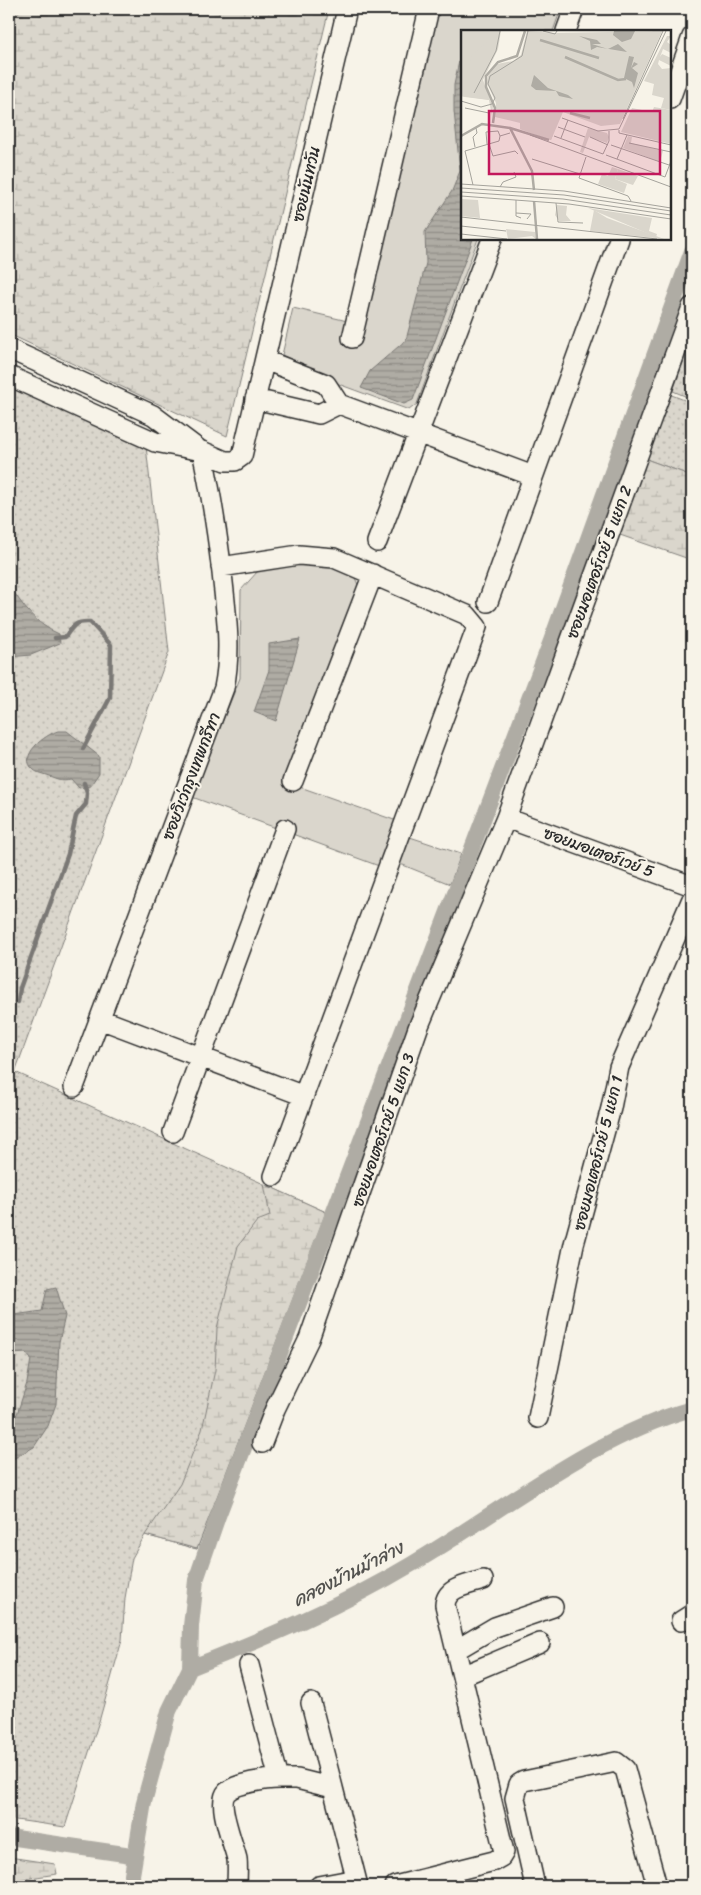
<svg xmlns="http://www.w3.org/2000/svg" width="701" height="1895" viewBox="0 0 701 1895" font-family="Sriracha,'Playpen Sans Thai',sans-serif">
<defs>
<pattern id="grass-dots" width="8" height="8" patternUnits="userSpaceOnUse" patternTransform="scale(1.25)"><rect width="8" height="8" fill="#dad6cc"/><path d="M2 2h.1M6 6h.1" fill="none" stroke="#bbb8af" stroke-width="1.8" stroke-linecap="round"/></pattern>
<pattern id="wetland-marsh" width="20" height="14" patternUnits="userSpaceOnUse" patternTransform="scale(1.25)"><rect width="20" height="14" fill="#dad6cc"/><path d="M1 5h8M5 5V1M11 12h8M15 12V8" fill="none" stroke="#bbb8af"/></pattern>
<pattern id="water-rules" width="6" height="5" patternUnits="userSpaceOnUse" patternTransform="scale(1.25)"><rect width="6" height="5" fill="#afaca4"/><path d="M0 2.5h6" fill="none" stroke="#8f8c86"/></pattern>
</defs>
<rect width="100%" height="100%" fill="#f7f3e8"/>
<filter id="ink" filterUnits="userSpaceOnUse"><feTurbulence type="fractalNoise" baseFrequency=".02" numOctaves="2"/><feDisplacementMap in="SourceGraphic" scale="10" xChannelSelector="R" yChannelSelector="G"/><feConvolveMatrix kernelMatrix="1 2 1 2 8 2 1 2 1" color-interpolation-filters="sRGB"/></filter>
<g filter="url(#ink)">
<!-- grass -->
<path fill="url(#grass-dots)" stroke="#82807c" d="M692 337V399L673 391Z
M9 386 146 446 169 652 15 1072 326 1212 197 1549 145 1535 132 1558 125 1598 122 1640 100 1718 65 1827 9 1819Z
M669 394 692 403V476L646 459Z"/>
<!-- wetland -->
<path fill="url(#wetland-marsh)" stroke="#82807c" d="M9 9H329L227 436 9 334Z
M646 459 692 476V560L620 535Z
M264 1184 326 1212 197 1549 145 1535 180 1484 202 1430 215 1370 217 1328 238 1246 257 1221 270 1216Z
M9 1857 55 1864 57 1874 9 1881Z"/>
<!-- garden -->
<path fill="#dad6cc" stroke="#82807c" d="M435 9H561L553 31H462V239H478L417 404 409 410 341 385 282 355 293 308 360 324Z
M306 563 352 571 359 587 283 781 397 821 410 837 461 854 450 884 403 865 379 866 192 797 240 678 241 590 258 571Z"/>
<!-- water -->
<path fill="url(#water-rules)" stroke="#7a7874" d="M459 61H462V239H473L413 400 404 404 361 388 370 371 406 340 426 263 425 232 452 191 460 171 454 111V85Z
M9 585C23 606 35 624 59 634L60 643 31 655 9 657Z
M300 639 276 721 254 712 269 670V644Z
M58 731H67L99 756V773L90 786 79 788 71 779C60 781 58 779 49 776 44 774 37 773 34 770 16 756 46 734 58 731Z
M56 1287 65 1316 59 1342 56 1404 48 1426 34 1447 9 1461V1424L17 1414 27 1383 31 1359 26 1353 13 1354 9 1347V1320L14 1315 42 1311 47 1289Z"/>
<g fill="none" stroke-linecap="round" stroke-linejoin="round">
<!-- stream -->
<path stroke="#7a7874" stroke-width="4.5" d="M55 638 65 637C73 626 75 621 90 622L111 645 110 698 83 749
M18 1002 20 988 68 854 76 816 86 804 87 793 84 783"/>
<!-- canal -->
<path stroke="#afaca4" stroke-width="16" d="M190 1668 191 1626 196 1580 218 1516 551 641 692 251
M9 1837 131 1855
M133 1886 132 1875 144 1802 169 1711 190 1668C266 1638 342 1606 412 1564 499 1513 595 1435 692 1409"/>
<defs>
<path id="minor" d="M566 31 574 9
M670 99 692 37
M352 338 429 9
M9 349 153 415 197 448
M265 360 326 384 339 404 533 476
M9 376 155 442 202 451 225 461H235L242 456 347 9
M255 399 319 414 339 404
M377 542 492 239
M221 567 299 555 334 558 467 615 477 627 274 1176
M488 602 619 239
M293 781 373 574
M506 818 692 886
M100 1019 304 1096
M74 1087 224 688C232 650 226 612 222 573 217 532 211 492 202 451
M173 1132 285 829
M538 1418 574 1244 611 1108 619 1067 692 899
M262 1443 275 1409 309 1339 418 1028 506 818 692 307
M681 1621 692 1614
M456 1650 495 1627 553 1607
M249 1665 279 1779H297L333 1788 358 1886
M462 1676 540 1643
M311 1703 333 1788
M237 1886C237 1878 238 1868 237 1859 234 1845 216 1803 227 1792 236 1783 267 1779 279 1779
M319 1886 356 1879
M395 1886 494 1861 501 1857 504 1852 445 1605C446 1587 468 1585 483 1580
M535 1886 515 1798 519 1784 524 1781 616 1762 625 1769 657 1886"/>
</defs>
<!-- minor casing -->
<use href="#minor" stroke="#2b2b2b" stroke-width="22"/>
<!-- minor -->
<use href="#minor" stroke="#f7f3e8" stroke-width="19"/>
</g>
</g>
<g text-anchor="middle" dominant-baseline="central" stroke-width="4" stroke-linejoin="round" paint-order="stroke">
<!-- street labels -->
<g font-size="16" fill="#2b2b2b" stroke="#f7f3e8">
<text transform="translate(306 184) rotate(-77)">ซอยนันทวัน</text>
<text transform="translate(599 562) rotate(-70)">ซอยมอเตอร์เวย์ 5 แยก 2</text>
<text transform="translate(191 776) rotate(-69)">ซอยวิเว่กรุงเทพกรีฑา</text>
<text transform="translate(599 852) rotate(20)">ซอยมอเตอร์เวย์ 5</text>
<text transform="translate(383 1130) rotate(-71)">ซอยมอเตอร์เวย์ 5 แยก 3</text>
<text transform="translate(598 1153) rotate(-76)">ซอยมอเตอร์เวย์ 5 แยก 1</text>
</g>
<!-- water labels -->
<g font-size="18" font-style="italic" fill="#53524f" stroke="#f7f3e8">
<text transform="translate(348 1574) rotate(-27)">คลองบ้านม้าล่าง</text>
</g>
</g>
<!-- overview -->
<g transform="translate(461 30)">
<rect width="210" height="210" fill="#f7f3e8"/>
<path d="M0 1H40L37 19 22 50 29 70 0 66ZM66 1 94 3 201 1 159 94 140 96 102 82 90 110 59 99V93L34 87 35 73 26 53 27 46 36 34 52 31 60 25ZM157 139 177 146 172 155 154 149ZM0 169 17 170 19 188 0 186ZM96 175 106 176 105 185 110 191H98L94 185ZM127 178 191 188 188 201 196 204 195 207Z" fill="#dad6cc"/>
<path d="M26 12 4 67 0 66 11 25ZM45 199 74 202 75 209 71 206 47 209Z" fill="#dad6cc"/>
<path d="M192 1H201L184 38 176 25ZM5 62 22 68 26 64 32 76 31 86 28 70 4 67ZM193 77 210 80V114L160 102 171 78 191 82ZM61 94 70 99 92 105 90 110 59 99ZM151 137 157 139 154 149 166 154 163 163 137 154 141 144 147 146ZM133 180 146 188 203 209 129 201Z" fill="#dad6cc"/>
<path d="M206 6H210L206 12 210 15V23L202 19 199 27 201 24 210 28V36L198 30 197 34 201 39 210 38V80L200 78 203 68 191 65 193 54 183 51ZM127 98 146 103 148 107 146 113 128 107 122 123 119 122ZM167 106 171 107 170 113 202 121 199 132 162 118Z" fill="#dad6cc"/>
<path d="M153 1H174L170 9 161 12 152 5ZM118 6 136 10 140 14H131L147 19 157 14 166 22 136 17 130 20 129 11ZM168 26 173 27 170 38 173 32 177 34 171 38 177 43 173 58 171 52 163 48ZM73 45 87 58 107 65 112 69 98 66 95 61 75 60 70 56Z" fill="#afaca4"/>
<path fill="none" stroke="#afaca4" stroke-width="2.5" d="M79 10 138 28M104 27 157 50 165 49M109 83 129 88M32 93 34 78 25 57V46L37 32 56 26 64 1M49 98 88 110M0 106 21 94 49 98 71 141 73 160M73 171 76 209"/>
<path fill="none" stroke="#a5a39c" stroke-width="1" d="M82 1 94 4 96 1M13 63 35 21 39 1M0 71 20 77 31 74 34 68 27 54 29 46 61 26 67 1M4 78 28 83M101 88 137 101 158 99M162 89 202 1M97 97 124 107M158 99 205 1M158 100V103L210 115M69 105 210 157M93 106 142 124 148 111V101M129 107 147 115M100 108 107 90M168 113 210 122M26 114 25 102 37 101 39 106M28 114 32 126 54 121 57 124M150 115 208 135M14 117 12 107 16 103 15 98M145 125 204 147 210 131M125 127 118 148 167 166 170 171M71 129 119 144M156 129 166 105M0 154 103 161 210 178M12 155 4 121 38 111 39 106 49 103M39 157 42 152 55 147 53 142M0 158 103 165 210 181M0 162 102 169 210 185M0 166 108 174 210 189M55 170V186L60 188M95 173 97 192 122 193M55 183 70 184 66 189M0 187 196 209M0 196 45 201M0 204 46 209"/>
<path fill="#c2185b" fill-opacity="0.15" stroke="#c2185b" stroke-width="2.5" d="M28 81H199V144H28Z"/>
<rect width="210" height="210" fill="none" stroke="#2b2b2b" stroke-width="2.5"/>
</g>
<!-- margin -->
<rect width="701" height="1895" fill="none" stroke="#f7f3e8" stroke-width="30"/>
<rect x="15" y="15" width="671" height="1865" fill="none" stroke="#2b2b2b" stroke-width="2" filter="url(#ink)"/>
</svg>
